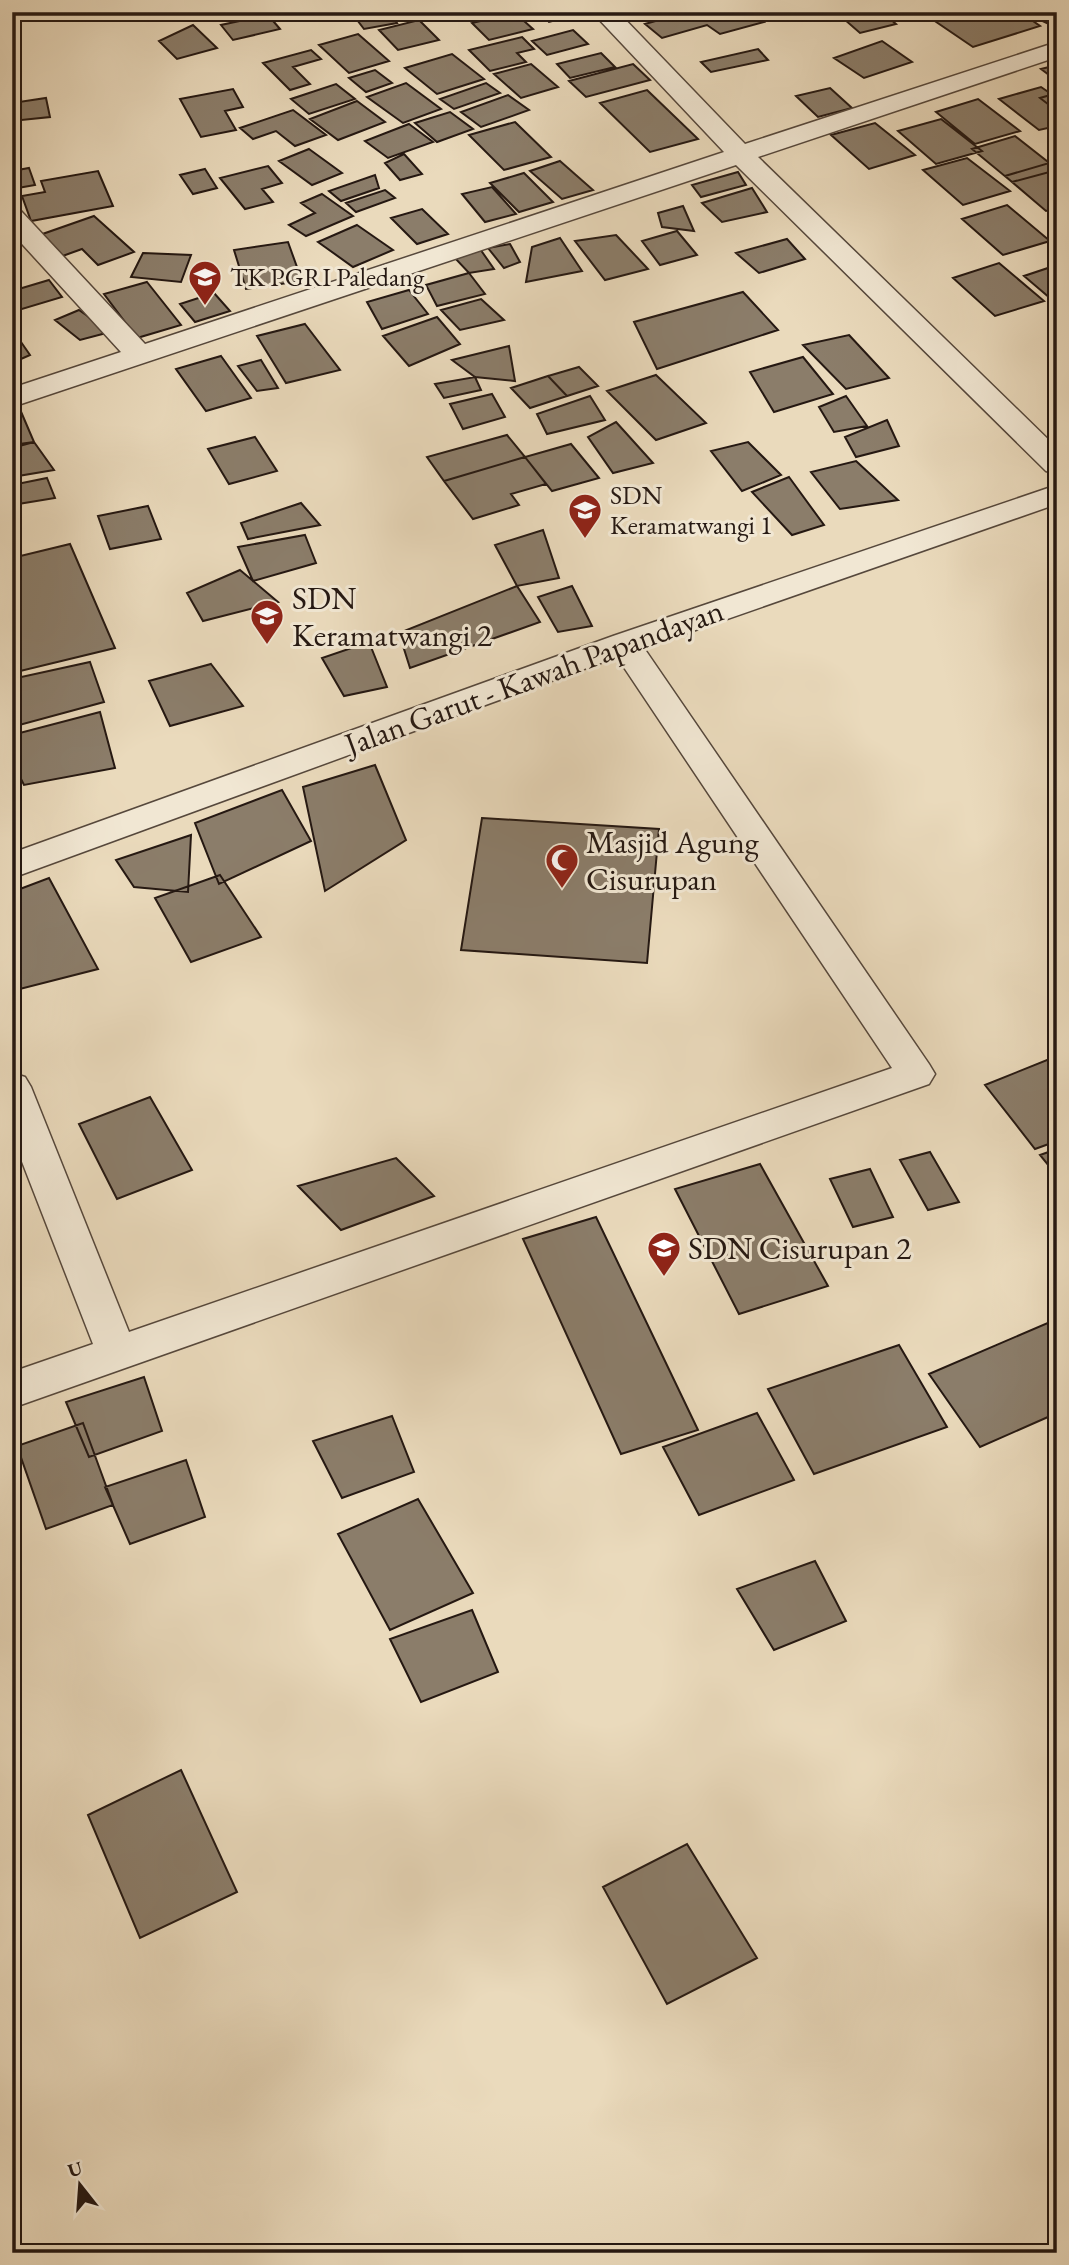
<svg xmlns="http://www.w3.org/2000/svg" width="1069" height="2265" viewBox="0 0 1069 2265" font-family="'EB Garamond',serif">
<rect width="100%" height="100%" fill="#eadabc"/>
<filter id="stains"><feTurbulence type="fractalNoise" baseFrequency=".00286" numOctaves="4"/><feColorMatrix values="0 0 0 0 .2 0 0 0 0 .09 0 0 0 0 .02 0 0 0 .5 -.17"/></filter>
<radialGradient id="worn" r=".72"><stop offset=".6" stop-color="#630" stop-opacity="0"/><stop offset="1" stop-color="#630" stop-opacity=".3"/></radialGradient>
<!-- building -->
<path fill="#8b7d6a" stroke="#251812" stroke-width="2" d="M351 12H389L397 23 364 29Z
M394 12H439L400 20Z
M540 12H587L549 22Z
M687 12H752L764 22 720 34 707 25 662 38 645 24Z
M836 12H882L896 24 860 33Z
M934 12H1020L1040 26 973 47 926 15Z
M1045 12H1057V28L1034 17Z
M515 13 533 29 489 40 472 23Z
M268 15 280 29 233 40 221 25Z
M419 20 439 40 398 50 379 30Z
M193 25 217 48 177 59 159 41Z
M573 30 588 44 547 55 532 41Z
M358 34 389 61 349 73 319 45Z
M522 37 534 49 517 53 526 62 490 71 469 50Z
M882 41 912 62 864 78 834 58Z
M758 49 768 60 711 72 701 62Z
M311 50 321 59 293 67 310 84 290 90 263 63Z
M601 53 615 67 570 78 557 64Z
M452 54 484 79 437 94 405 68Z
M531 64 558 87 521 98 494 74Z
M633 64 650 80 586 97 569 81Z
M1057 65V81L1041 69Z
M375 70 392 83 366 92 349 78Z
M17 82 21 99 12 100V83Z
M406 83 441 109 403 123 367 97Z
M486 83 500 93 454 109 440 99Z
M336 84 355 99 309 114 291 99Z
M1041 87 1057 98V126L1039 130 999 99Z
M830 88 852 108 818 117 796 96Z
M233 89 243 107 225 111 236 130 201 137 180 99Z
M647 90 698 139 650 152 600 103Z
M1057 93V111L1040 98Z
M508 95 529 110 481 127 461 112Z
M46 98 50 117 12 121V103Z
M978 99 1020 131 975 144 936 112Z
M357 101 385 122 338 140 310 119Z
M293 110 326 135 295 146 276 131 253 139 240 128Z
M450 112 473 129 437 142 415 123Z
M941 119 982 151 936 164 898 131Z
M515 122 551 157 504 170 469 135Z
M875 123 915 155 869 169 831 135Z
M409 124 433 142 388 158 365 141Z
M1015 136 1057 169V170L1012 182 972 149Z
M309 149 342 173 312 185 279 161Z
M404 154 422 174 400 180 385 163Z
M967 158 1010 191 963 205 923 170Z
M560 161 593 190 562 199 530 171Z
M1049 163 1057 170V208L1046 211 1005 176Z
M268 166 282 183 262 189 273 202 245 209 220 178Z
M29 168 35 185 12 189V171Z
M205 169 217 188 193 194 180 175Z
M98 171 113 206 31 221 22 196 45 192 41 181Z
M738 172 746 185 701 197 692 185Z
M524 173 553 202 519 212 490 183Z
M375 175 379 188 341 201 329 191Z
M492 187 516 214 485 222 462 194Z
M752 188 767 212 722 222 702 203Z
M385 190 395 198 356 212 346 203Z
M322 194 353 216 306 236 289 225 315 213 301 203Z
M1007 205 1050 241 1003 255 962 219Z
M683 206 694 231 662 227 658 213Z
M422 209 448 234 417 244 391 218Z
M94 216 134 252 98 265 82 249 57 258 34 237Z
M357 225 393 250 353 267 318 242Z
M677 231 697 255 660 265 642 241Z
M616 235 648 269 605 280 575 241Z
M560 238 582 271 526 282 532 247Z
M787 239 805 259 759 273 736 253Z
M288 242 302 281 246 289 234 250Z
M510 244 520 262 504 268 488 248Z
M478 246 494 269 469 273 453 256Z
M143 253 191 255 181 282 131 277Z
M999 263 1044 301 995 316 953 278Z
M1057 265V304L1024 276Z
M469 273 485 294 437 306 426 285Z
M49 280 62 297 12 312V291Z
M147 282 181 325 137 338 104 294Z
M409 290 428 314 382 329 367 302Z
M743 292 778 330 657 369 634 322Z
M214 293 230 311 195 322 180 304Z
M481 299 504 320 460 330 441 310Z
M79 310 110 332 80 340 55 320Z
M437 317 460 344 409 366 383 336Z
M305 324 340 370 286 383 257 336Z
M12 329 30 355 12 363Z
M849 335 889 378 846 389 803 345Z
M509 346 515 381 475 377 452 360Z
M221 356 251 398 206 411 176 369Z
M803 357 833 394 774 412 750 372Z
M261 360 278 388 257 391 238 366Z
M579 367 598 386 567 396 548 376Z
M656 375 706 423 656 440 607 391Z
M548 376 567 396 530 408 511 388Z
M475 377 481 390 444 398 435 384Z
M492 394 505 417 463 429 450 404Z
M590 396 605 420 547 434 537 414Z
M846 396 867 426 834 432 819 407Z
M19 407 34 442 12 445V409Z
M887 420 899 446 856 457 845 437Z
M616 422 653 463 613 473 588 437Z
M507 435 525 457 444 481 427 457Z
M255 437 277 471 229 484 208 449Z
M34 442 54 470 12 477V448Z
M748 442 781 475 742 491 711 451Z
M571 444 599 478 552 491 525 457Z
M525 457 546 484 511 494 519 505 473 519 444 481Z
M856 461 898 500 840 509 811 472Z
M789 477 824 525 792 535 752 492Z
M47 478 55 498 12 505V485Z
M301 503 320 525 248 539 241 523Z
M148 506 161 539 110 549 98 516Z
M543 530 559 578 517 586 495 545Z
M305 535 316 563 253 581 238 547Z
M70 544 115 648 12 673V558Z
M240 570 278 602 203 621 187 593Z
M517 586 540 622 410 668 399 633Z
M572 586 592 626 558 632 538 597Z
M369 642 387 687 344 696 322 658Z
M90 662 104 702 12 727V679Z
M211 664 243 706 170 726 149 681Z
M100 712 115 768 24 785 12 761V735Z
M375 765 406 840 325 891 303 787Z
M282 790 311 841 219 884 195 823Z
M482 818 659 829 647 963 461 950Z
M191 835 188 892 134 887 116 860Z
M220 875 261 937 191 962 155 898Z
M49 878 98 969 12 991V892Z
M1057 1056V1141L1035 1149 985 1085Z
M150 1097 192 1170 117 1199 79 1124Z
M1057 1149V1176L1040 1155Z
M930 1152 959 1202 928 1210 900 1160Z
M396 1158 434 1196 341 1230 298 1186Z
M760 1164 828 1286 739 1314 675 1189Z
M870 1169 893 1217 853 1227 830 1179Z
M596 1217 698 1430 621 1454 523 1239Z
M1057 1319V1413L980 1447 929 1374Z
M899 1345 947 1427 814 1474 768 1389Z
M144 1377 162 1431 89 1457 66 1402Z
M757 1413 794 1480 699 1515 663 1447Z
M392 1416 414 1472 342 1498 313 1441Z
M83 1423 113 1505 46 1529 17 1446Z
M186 1460 205 1517 130 1544 105 1487Z
M418 1499 473 1593 390 1630 338 1534Z
M815 1561 846 1621 774 1650 737 1589Z
M472 1610 498 1672 421 1702 390 1639Z
M181 1770 237 1892 140 1938 88 1815Z
M687 1844 757 1958 667 2004 603 1887Z"/>
<g fill="none" stroke-linecap="round" stroke-linejoin="round">
<defs>
<path id="street" d="M592 12H618L745 144 1057 42V57L758 157 1057 448V474L1046 471 736 165 12 407V388L121 352 12 233V209L21 211 145 344 724 152Z
M1057 485V504L644 648 929 1064 935 1074 929 1084 12 1408V1372L93 1344 12 1136V1073L25 1077 31 1087 129 1332 892 1068 617 657 12 878V853L613 636Z"/>
</defs>
<!-- street casing -->
<use href="#street" stroke="#56483c" stroke-width="3"/>
<!-- street -->
<use href="#street" fill="#f1e7d3" fill-rule="evenodd"/>
</g>
<!-- icons -->
<defs>
<symbol id="school-pin" viewBox="-11 -11 22 30"><path d="M0 17L-7.5 6A9.5 9.5 0 1 1 7.5 6Z" fill="#8f2418" stroke="#f1e7d3"/><path d="M0-5L7-2L0 1L-7-2ZM-4 1L0 2.5L4 1V4Q0 6-4 4Z" fill="#fff"/></symbol>
<symbol id="mosque-pin" viewBox="-11 -11 22 30"><path d="M0 17L-7.5 6A9.5 9.5 0 1 1 7.5 6Z" fill="#8f2418" stroke="#f1e7d3"/><path d="M3.5-4.9A6 6 0 1 0 3.5 4.9A5 5 0 1 1 3.5-4.9Z" fill="#fff"/></symbol>
</defs>
<g fill-rule="evenodd">
<use href="#school-pin" x="186" y="258" width="38" height="52"/>
<use href="#school-pin" x="566" y="491" width="38" height="52"/>
<use href="#school-pin" x="248" y="597" width="38" height="52"/>
<use href="#mosque-pin" x="543" y="841" width="38" height="52"/>
<use href="#school-pin" x="645" y="1229" width="38" height="52"/>
</g>
<g text-anchor="middle" dominant-baseline="central" stroke-width="6" stroke-linejoin="round" paint-order="stroke">
<!-- far-poi labels -->
<g font-size="26" fill="#251812" stroke="#f1e7d3" text-anchor="start">
<text x="230" y="277">TK PGRI Paledang</text>
<text x="610" y="495">SDN<tspan x="610" dy="30">Keramatwangi 1</tspan></text>
</g>
<!-- poi labels -->
<g font-size="32" fill="#251812" stroke="#f1e7d3" text-anchor="start">
<text x="292" y="598">SDN<tspan x="292" dy="37">Keramatwangi 2</tspan></text>
<text x="586" y="842">Masjid Agung<tspan x="586" dy="37">Cisurupan</tspan></text>
<text x="688" y="1248">SDN Cisurupan 2</text>
</g>
<!-- street labels -->
<g font-size="32" fill="#251812" stroke="#f1e7d3">
<text transform="translate(534 677) rotate(-20)">Jalan Garut - Kawah Papandayan</text>
</g>
</g>
<!-- margin -->
<rect width="1069" height="2265" fill="none" stroke="#eadabc" stroke-width="42"/>
<rect x="14" y="14" width="1041" height="2237" fill="none" stroke="#251812" stroke-width="3.5"/>
<rect x="21" y="21" width="1027" height="2223" fill="none" stroke="#251812" stroke-width="2"/>
<!-- north arrow -->
<g transform="translate(80 2185) rotate(343)" stroke="#f1e7d3" stroke-width="5" paint-order="stroke">
<path d="M0-5L12 26L0 18L-12 26Z" fill="#251812"/>
<text y="-10" font-size="19" font-weight="bold" text-anchor="middle" fill="#251812">U</text>
</g>
<rect width="100%" height="100%" filter="url(#stains)"/>
<rect width="100%" height="100%" fill="url(#worn)"/>
</svg>
